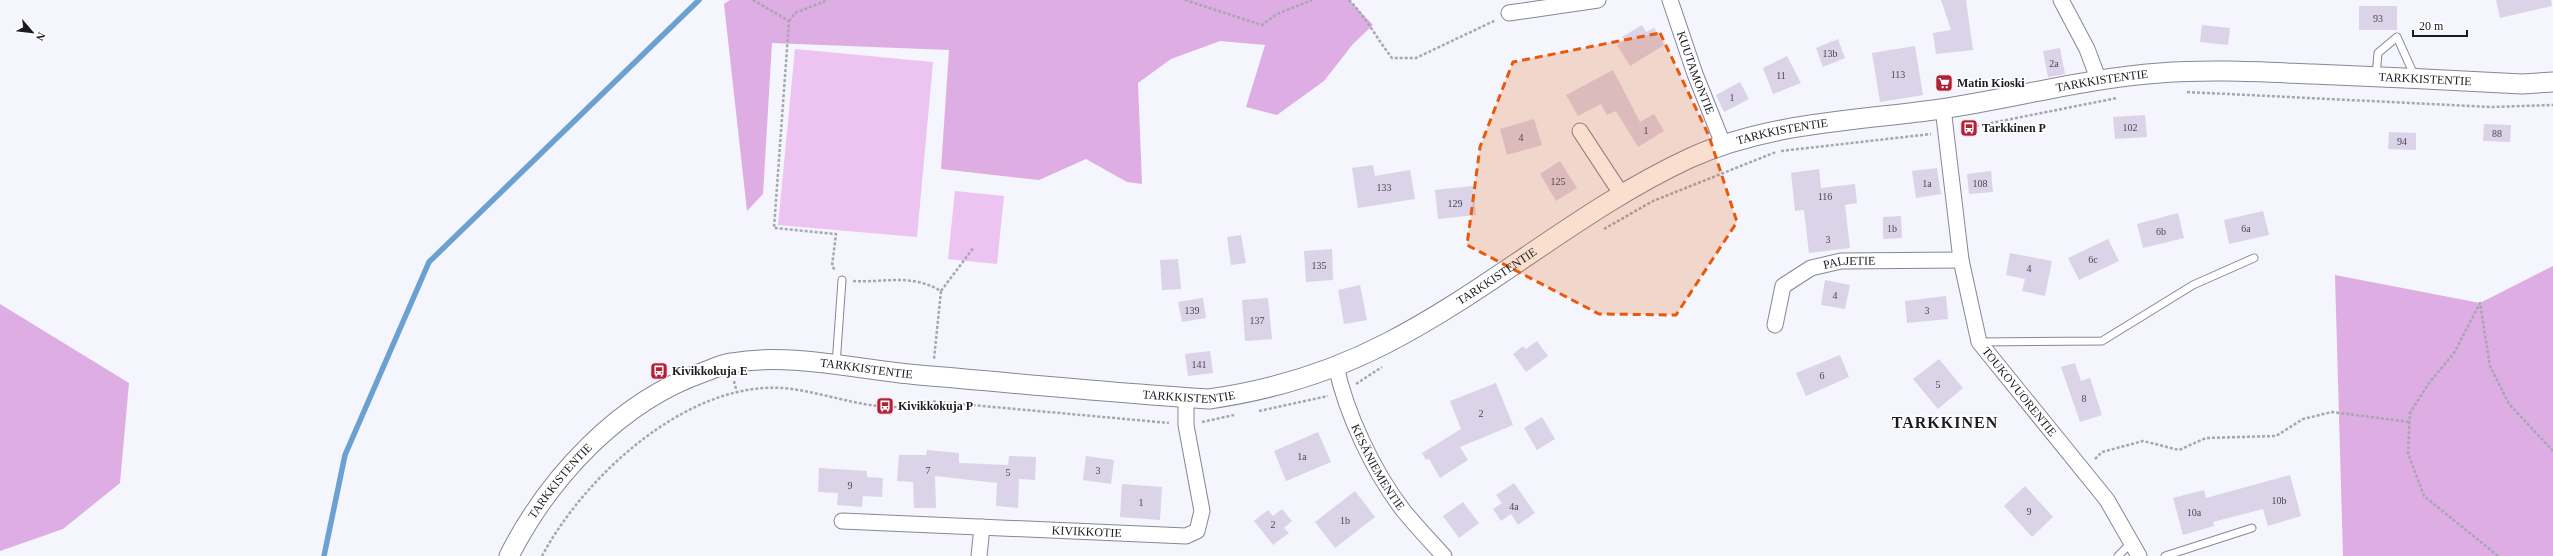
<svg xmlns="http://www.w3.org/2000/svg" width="2553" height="556" viewBox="0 0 2553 556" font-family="'Times New Roman',serif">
<rect width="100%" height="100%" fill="#f4f5fd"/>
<!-- green -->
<path fill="#edc3f2" d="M795 49 933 62 917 237 778 225Z
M955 191 1004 196 997 264 948 259Z"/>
<!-- forest -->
<path fill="#deade4" d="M730 0H1349L1373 25 1353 44 1324 81 1277 115 1246 107 1265 45 1220 41 1171 59 1138 83 1142 184 1127 182 1086 159 1039 180 941 169 949 50 772 43 763 194 747 211 724 4Z
M2553 266V556H2343L2335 275 2480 303Z
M0 304 129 383 120 483 63 529 0 551Z"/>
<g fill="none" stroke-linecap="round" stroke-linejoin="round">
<!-- stream -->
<path stroke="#6aa1d1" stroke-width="5.5" d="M324 556 345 455 429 262 699 0"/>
</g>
<!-- building -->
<path fill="#dbd3e8" d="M1941 0H1966L1973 50 1936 54 1933 33 1951 30Z
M2496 0H2551L2552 6 2500 18Z
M2359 6H2397V30H2359Z
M1642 25 1646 32 1654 28 1664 45 1630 66 1617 45 1625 40 1622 37Z
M2202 25 2230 28 2228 45 2200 42Z
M1838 39 1845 58 1823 67 1816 48Z
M1915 46 1923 95 1880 102 1872 53Z
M2060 48 2065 74 2048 77 2043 51Z
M1787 56 1801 83 1773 94 1763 68Z
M1613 70 1640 122 1654 114 1664 131 1638 147 1616 111 1607 115 1601 104 1578 116 1566 95Z
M1740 82 1749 99 1724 112 1716 95Z
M2145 115 2147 137 2115 139 2113 117Z
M1534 119 1542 145 1507 155 1500 129Z
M2484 124 2511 125 2510 142 2483 141Z
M2389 132 2416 133V150L2388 149Z
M1560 161 1577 188 1556 201 1540 174Z
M1373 165 1375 176 1410 170 1415 199 1358 208 1352 168Z
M1937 168 1941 194 1916 198 1912 171Z
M1819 169 1821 188 1855 184 1857 203 1845 205 1850 248 1809 253 1804 210 1795 211 1791 173Z
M1991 171 1993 192 1969 194 1967 174Z
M1473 186 1476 215 1438 219 1435 190Z
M2263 211 2269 235 2229 244 2224 220Z
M2178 213 2184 238 2143 248 2137 224Z
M1901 216 1902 238 1883 239V217Z
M1241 235 1246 263 1231 265 1227 237Z
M2108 239 2119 261 2079 280 2068 258Z
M1332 249 1333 280 1306 282 1304 251Z
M2010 253 2052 261 2045 296 2022 291 2025 279 2006 275Z
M1178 259 1181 289 1162 290 1160 260Z
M1825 280 1850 285 1845 309 1821 305Z
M1360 285 1367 320 1344 324 1338 290Z
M1946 296 1948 319 1907 323 1905 301Z
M1203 298 1206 318 1182 322 1178 302Z
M1268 298 1272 339 1245 341 1242 300Z
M1537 341 1548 356 1526 372 1513 354 1523 346 1526 349Z
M1210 351 1213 373 1188 376 1185 354Z
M1840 355 1849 377 1806 396 1796 373Z
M1939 359 1963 388 1938 409 1913 379Z
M2075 363 2081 381 2090 378 2102 415 2080 422 2061 367Z
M1496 383 1513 425 1460 447 1468 460 1440 478 1429 459 1426 460 1422 453 1461 429 1450 401Z
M1542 417 1555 439 1537 450 1524 428Z
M1318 432 1331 462 1286 481 1274 451Z
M927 450 959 453V463L1008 465 1009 456 1036 457 1035 480 1019 479 1018 508 996 506 997 483 935 476 936 508H914L913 482 897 481 899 455H926Z
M1086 456 1114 460 1111 484 1083 480Z
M819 468 867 471V477L883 478 882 497 863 496 862 507 837 505 838 493 818 492Z
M2290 475 2301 516 2268 526 2263 509 2213 522 2214 526 2183 535 2173 498 2204 490 2206 498Z
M1514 483 1535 513 1518 525 1511 514 1501 521 1493 509 1502 503 1496 495Z
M1122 484 1162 487 1160 520 1120 517Z
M2025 486 2053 517 2032 537 2004 506Z
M1355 491 1375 517 1335 548 1315 522Z
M1463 502 1479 523 1459 538 1443 516Z
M1282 509 1292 521 1284 528 1289 533 1273 545 1254 521 1268 510 1273 516Z"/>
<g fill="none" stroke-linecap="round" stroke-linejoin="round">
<defs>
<path id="service" d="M2376 76 2378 53 2397 37 2415 77
M1979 342 2102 341 2193 285 2254 258
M836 365 842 280
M2118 556 2132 542
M2165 556 2252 528"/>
<g id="minor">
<path id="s1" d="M1670 0 1695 74 1723 144"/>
<path d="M2061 0 2087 49 2099 81"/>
<path d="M1509 13 1598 0"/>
<path id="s2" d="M1943 108 1961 260 1979 342 2107 500 2139 556"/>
<path d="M1580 131 1622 195"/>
<path id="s3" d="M1775 325 1783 286 1811 268 1841 261 1961 260"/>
<path id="s4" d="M1336 366C1346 413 1373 471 1403 510 1416 526 1430 541 1444 556"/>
<path id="s5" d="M842 521 1186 536 1197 531 1202 511 1186 425V398"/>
<path d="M979 556 982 527"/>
</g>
<g id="tertiary">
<path id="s6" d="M509 556C549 477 620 401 704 372 713 369 722 364 731 363 792 352 857 370 919 375 1015 383 1112 393 1209 399 1272 390 1331 372 1387 343 1492 289 1582 208 1690 158 1770 122 1856 121 1941 109 2014 98 2087 78 2160 73 2211 69 2262 72 2313 74 2383 77 2452 80 2522 84L2553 82"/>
</g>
</defs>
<!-- service casing -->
<use href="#service" stroke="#86869a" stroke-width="9"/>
<!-- minor casing -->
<use href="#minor" stroke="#86869a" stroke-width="17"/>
<!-- tertiary casing -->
<use href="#tertiary" stroke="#86869a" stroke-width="21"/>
<!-- path -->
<path stroke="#a6a7af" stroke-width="2.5" stroke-dasharray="3 2" stroke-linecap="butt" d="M753 0 789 21 774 228 836 234 832 266 835 270
M1185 0 1262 25 1277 14 1312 0
M1349 0C1366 17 1377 39 1392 58H1416L1496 20
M789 21 795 13 828 0
M2187 92 2491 107 2553 105
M1961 129 2117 98
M1781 151 1931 134
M1604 229 1653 201 1776 152
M853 281C886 283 910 273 941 291L934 359
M941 291 974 247
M734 381 737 393
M1356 384 1382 367
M1259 411 1328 396
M1202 422 1234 415
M2095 459 2102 452 2143 441 2179 450 2206 438 2276 436 2303 419 2332 412 2410 422
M542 556C584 477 686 382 782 388 820 391 857 407 895 407 906 407 918 403 928 401L1169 423
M2498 556 2424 496 2408 453 2410 413 2429 383 2454 353 2480 303 2490 366 2509 404 2553 451"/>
<!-- service -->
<use href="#service" stroke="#fff" stroke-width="7"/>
<!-- minor -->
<use href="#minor" stroke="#fff" stroke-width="15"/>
<!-- tertiary -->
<use href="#tertiary" stroke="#fff" stroke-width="19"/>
</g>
<!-- marked area -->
<path fill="#e8590c" fill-opacity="0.2" stroke="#e8590c" stroke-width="3" stroke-dasharray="8 5" stroke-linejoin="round" d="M1660 33 1709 136 1737 222 1676 315 1599 314 1467 245 1480 147 1513 62Z"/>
<!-- icons -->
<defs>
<symbol id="supermarket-square" viewBox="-11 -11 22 22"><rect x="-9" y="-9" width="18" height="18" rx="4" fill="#b22036" stroke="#fff"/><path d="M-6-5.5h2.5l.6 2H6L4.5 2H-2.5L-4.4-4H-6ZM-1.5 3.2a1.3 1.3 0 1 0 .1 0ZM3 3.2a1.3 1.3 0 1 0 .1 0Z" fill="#fff"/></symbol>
<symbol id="bus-square" viewBox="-11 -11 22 22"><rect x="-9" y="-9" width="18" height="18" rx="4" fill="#b22036" stroke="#fff"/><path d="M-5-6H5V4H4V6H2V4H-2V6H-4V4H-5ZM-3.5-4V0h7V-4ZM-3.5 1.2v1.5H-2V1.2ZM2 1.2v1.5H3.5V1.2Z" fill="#fff"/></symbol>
</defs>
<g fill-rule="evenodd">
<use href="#supermarket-square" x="1934" y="73" width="20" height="20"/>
<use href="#bus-square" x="1959" y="118" width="20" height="20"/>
<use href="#bus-square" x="649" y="361" width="20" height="20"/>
<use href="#bus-square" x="875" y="396" width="20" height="20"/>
</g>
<g text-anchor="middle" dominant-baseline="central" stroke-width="3.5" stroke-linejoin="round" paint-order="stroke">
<!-- number labels -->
<g font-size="10" fill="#4b4954">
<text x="2378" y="18">93</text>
<text x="1830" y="53">13b</text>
<text x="2054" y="63">2a</text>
<text x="1898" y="74">113</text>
<text x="1781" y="75">11</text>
<text x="1732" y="97">1</text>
<text x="2130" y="127">102</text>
<text x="1646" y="130">1</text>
<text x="2497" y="133">88</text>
<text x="1521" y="137">4</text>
<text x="2402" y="141">94</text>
<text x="1558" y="181">125</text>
<text x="1927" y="183">1a</text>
<text x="1980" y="183">108</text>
<text x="1384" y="187">133</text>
<text x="1825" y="196">116</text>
<text x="1455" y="203">129</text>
<text x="1892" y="228">1b</text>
<text x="2246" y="228">6a</text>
<text x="2161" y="231">6b</text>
<text x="1828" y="239">3</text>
<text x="2093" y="259">6c</text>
<text x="1319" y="265">135</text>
<text x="2029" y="268">4</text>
<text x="1835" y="295">4</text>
<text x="1192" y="310">139</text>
<text x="1927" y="310">3</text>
<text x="1257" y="320">137</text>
<text x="1199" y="364">141</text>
<text x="1822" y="375">6</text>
<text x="1938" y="384">5</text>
<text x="2084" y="398">8</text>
<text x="1481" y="413">2</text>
<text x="1302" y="456">1a</text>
<text x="928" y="470">7</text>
<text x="1098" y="470">3</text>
<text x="1008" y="472">5</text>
<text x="850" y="485">9</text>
<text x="2279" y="500">10b</text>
<text x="1141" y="502">1</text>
<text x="1514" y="506">4a</text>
<text x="2029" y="511">9</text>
<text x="2194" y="512">10a</text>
<text x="1345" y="520">1b</text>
<text x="1273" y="524">2</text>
</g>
<!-- street labels -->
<g font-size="12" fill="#1b1b23" stroke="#fff">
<text stroke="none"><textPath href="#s1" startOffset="77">KUUTAMONTIE</textPath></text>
<text stroke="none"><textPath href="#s6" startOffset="2070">TARKKISTENTIE</textPath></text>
<text stroke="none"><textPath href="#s6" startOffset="1746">TARKKISTENTIE</textPath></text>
<text stroke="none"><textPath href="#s6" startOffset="1422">TARKKISTENTIE</textPath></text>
<text stroke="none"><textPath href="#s3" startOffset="112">PALJETIE</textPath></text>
<text stroke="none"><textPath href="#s6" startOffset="1099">TARKKISTENTIE</textPath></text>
<text stroke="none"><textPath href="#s6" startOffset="439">TARKKISTENTIE</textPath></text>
<text stroke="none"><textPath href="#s2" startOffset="301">TOUKOVUORENTIE</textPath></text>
<text stroke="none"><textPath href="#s6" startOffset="763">TARKKISTENTIE</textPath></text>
<text stroke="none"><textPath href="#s4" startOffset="110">KESÄNIEMENTIE</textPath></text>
<text stroke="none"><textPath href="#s6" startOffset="91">TARKKISTENTIE</textPath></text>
<text stroke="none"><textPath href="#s5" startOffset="245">KIVIKKOTIE</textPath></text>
</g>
<!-- poi labels -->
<g font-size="12" font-weight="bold" fill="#1b1b23" stroke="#fff" text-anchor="start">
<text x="1957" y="83">Matin Kioski</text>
<text x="1982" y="128">Tarkkinen P</text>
<text x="672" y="371">Kivikkokuja E</text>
<text x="898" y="406">Kivikkokuja P</text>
</g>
<!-- district labels -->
<g font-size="16" font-weight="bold" letter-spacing="1" fill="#1b1b23" stroke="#fff">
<text x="1945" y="422">TARKKINEN</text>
</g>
</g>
<!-- north arrow -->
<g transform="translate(32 32) rotate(118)" stroke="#ffffff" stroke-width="3" paint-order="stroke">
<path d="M0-3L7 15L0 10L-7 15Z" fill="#1b1b23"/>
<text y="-6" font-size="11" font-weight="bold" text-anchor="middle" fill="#1b1b23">N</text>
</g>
<!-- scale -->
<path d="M2413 30v6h54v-6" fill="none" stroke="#1b1b23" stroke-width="2"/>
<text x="2419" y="30" font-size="12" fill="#1b1b23" stroke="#ffffff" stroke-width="3" paint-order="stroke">20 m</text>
</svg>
